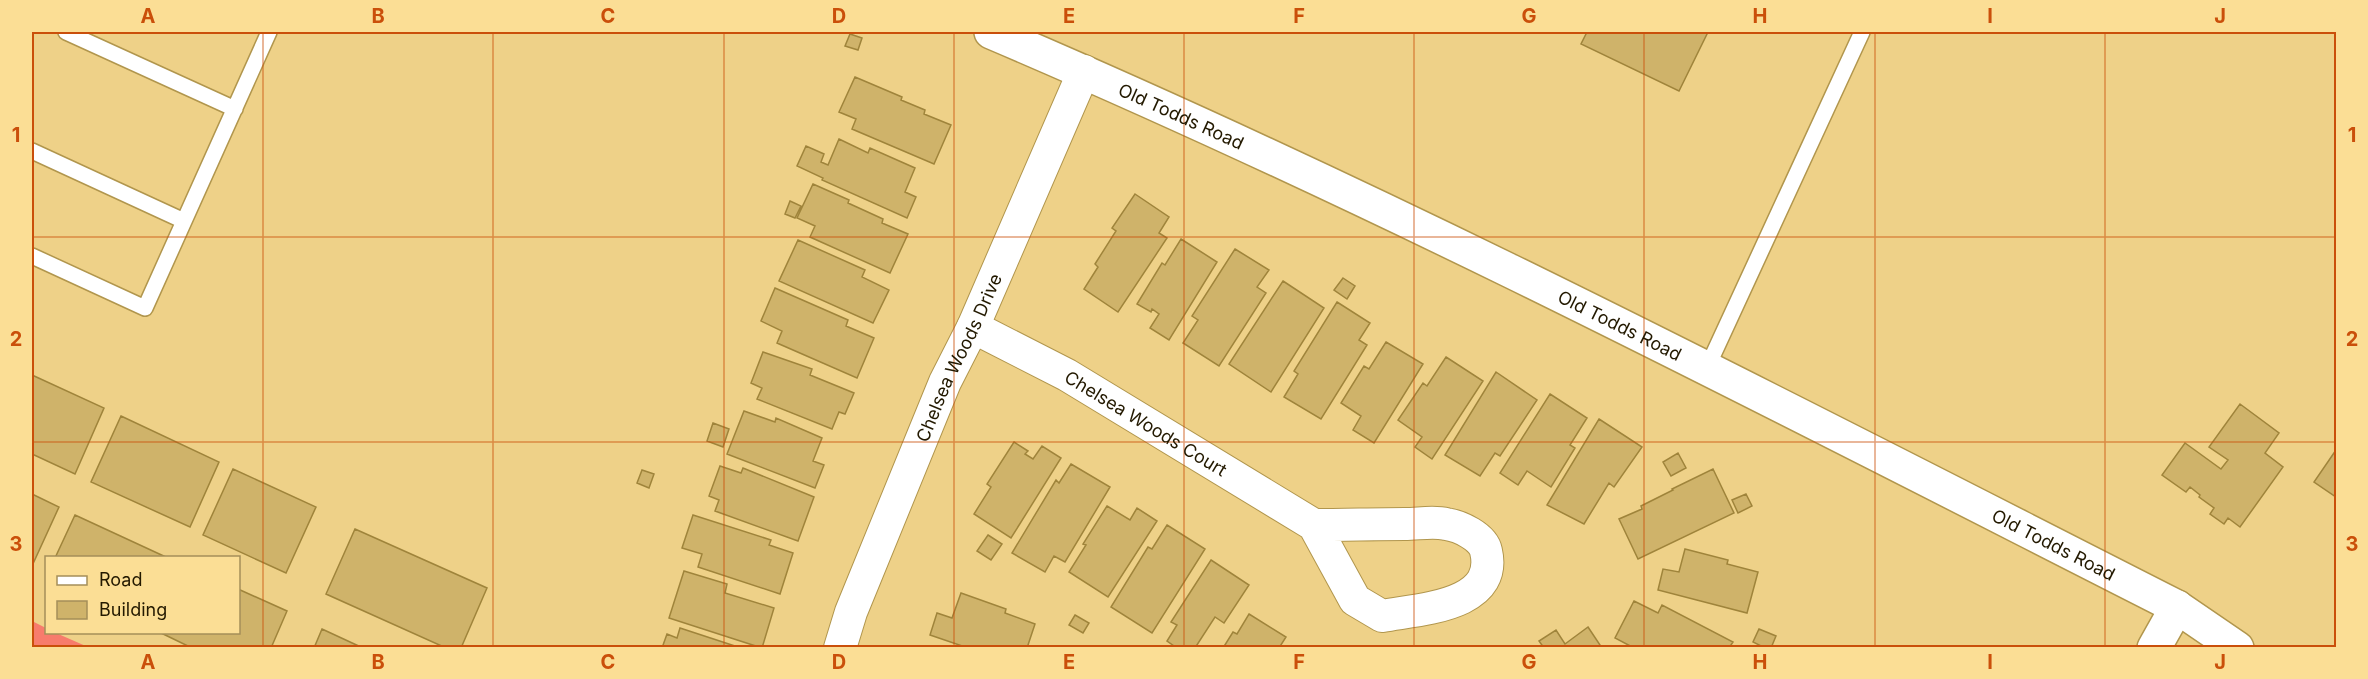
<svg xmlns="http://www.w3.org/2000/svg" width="2368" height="679" viewBox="0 0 2368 679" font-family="Inter,sans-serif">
<rect width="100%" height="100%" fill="#eed188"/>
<!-- green -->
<path fill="#f77c6c" d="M32 621 46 628V632L56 633 88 647H32Z"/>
<!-- building -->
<path fill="#cfb36a" stroke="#9f843b" stroke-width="1.5" d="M1587 32H1708L1679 91 1581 44Z
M850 34 862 38 858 50 845 46Z
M855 77 902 97 901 100 925 110 924 114 951 125 934 164 852 129 856 119 839 112Z
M839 139 868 153 870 148 915 168 905 192 916 197 907 218 822 180 823 178 797 166 806 146 824 154 821 162 828 165Z
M813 184 849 200 848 203 883 219 882 223 908 234 890 273 810 237 815 226 797 218Z
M1135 194 1169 217 1159 233 1167 238 1118 312 1084 289 1098 267 1095 264 1116 231 1112 228Z
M790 201 801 206 795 218 785 214Z
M1181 239 1217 262 1169 340 1150 328 1159 314 1152 309 1151 312 1137 304 1162 263 1165 265Z
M798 240 865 270 862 277 889 290 873 323 779 281Z
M1235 249 1269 270 1257 287 1266 293 1219 366 1183 343 1198 320 1192 316Z
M1343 278 1355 286 1347 299 1334 290Z
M1283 281 1324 308 1271 392 1229 364Z
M775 288 848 320 846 326 874 338 857 378 777 343 782 331 761 321Z
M1337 302 1370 323 1359 340 1367 345 1321 419 1284 397 1298 374 1294 371Z
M1386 342 1423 364 1374 443 1353 430 1361 416 1341 403 1364 366 1369 369Z
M763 352 812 369 810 375 854 393 845 414 839 412 832 429 757 399 762 388 751 383Z
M1446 357 1483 381 1432 459 1415 447 1422 437 1398 420 1423 383 1427 386Z
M1496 372 1537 400 1500 456 1495 453 1480 476 1445 455Z
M32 375 104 408 75 474 32 454Z
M1550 394 1587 418 1570 445 1575 448 1551 487 1527 471 1518 485 1500 473Z
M2240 404 2279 433 2265 453 2283 467 2240 527 2228 518 2224 524 2210 514 2214 508 2199 497 2200 495 2190 487 2186 492 2162 475 2185 443 2221 469 2228 460 2209 447Z
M744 411 775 422 776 418 822 438 813 461 824 465 815 488 727 454Z
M121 416 219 462 190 527 91 482Z
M1599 419 1642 447 1614 487 1609 483 1584 524 1547 505Z
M713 423 729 429 723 447 707 441Z
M1014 442 1028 451 1025 454 1033 459 1042 446 1061 458 1011 538 974 514 991 487 987 484Z
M2336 450V497L2314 482Z
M1678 453 1686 468 1671 476 1663 462Z
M1071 464 1110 487 1065 562 1054 556 1045 572 1012 553 1056 480 1059 483Z
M720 466 741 473 743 468 814 497 798 541 715 511 719 500 709 496Z
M233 469 316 507 286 573 203 535Z
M1713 469 1734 513 1638 559 1619 519 1642 509 1641 506 1673 490 1672 489Z
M642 470 654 474 649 488 637 483Z
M32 494 59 507 32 566Z
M1746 494 1752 506 1738 513 1732 500Z
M1107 506 1130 520 1137 508 1157 521 1108 597 1069 572 1086 545 1083 544Z
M75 515 168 558H55Z
M693 515 771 540 769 545 793 553 780 594 698 567 702 554 682 548Z
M1167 525 1205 549 1152 633 1111 607 1148 547 1152 549Z
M355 529 487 588 461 648H446L326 594Z
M988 535 1002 544 991 560 977 551Z
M1685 549 1728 560 1727 564 1758 572 1747 613 1658 590 1663 569 1679 572Z
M1211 560 1249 585 1224 623 1215 617 1195 648H1177L1167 641 1177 625 1171 622Z
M684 571 727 584 725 593 774 608 762 648 669 618Z
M238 589 287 611 271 648H192L159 632H238Z
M961 593 1006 609 1005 613 1035 624 1027 648H968L930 635 937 613 952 618Z
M1634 601 1658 613 1662 605 1733 642 1729 648H1634L1615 638Z
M1249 614 1286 637 1279 648H1223L1233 632 1237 634Z
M1075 615 1089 623 1083 633 1069 625Z
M1588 627 1602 648H1544L1539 641 1556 630 1565 644Z
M680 628 741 648H662L667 634 677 638Z
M322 629 363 648H314Z
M1759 629 1776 636 1771 648H1765L1753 642Z"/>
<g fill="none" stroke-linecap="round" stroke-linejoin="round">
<defs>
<path id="lane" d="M66 32 235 109
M32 151 184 221
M32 256 145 308 269 32
M1707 368 1862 32"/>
<g id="street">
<path id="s1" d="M973 327 1067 375 1314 525 1355 600 1382 616C1418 609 1499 607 1486 551 1483 537 1460 526 1446 524 1434 521 1418 524 1405 524 1375 524 1344 525 1314 525"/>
<path id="s2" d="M840 648 851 612 945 382 973 327 1084 71"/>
</g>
<g id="secondary">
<path id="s3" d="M991 32C1395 204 1785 408 2177 607L2237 648"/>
<path d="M2154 648 2177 607"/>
</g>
</defs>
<!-- lane casing -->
<use href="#lane" stroke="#b1964d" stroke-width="18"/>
<!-- street casing -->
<use href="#street" stroke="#b1964d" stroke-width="34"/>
<!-- secondary casing -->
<use href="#secondary" stroke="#b1964d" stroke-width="36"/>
<!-- lane -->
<use href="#lane" stroke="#fff" stroke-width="15"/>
<!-- street -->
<use href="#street" stroke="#fff" stroke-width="32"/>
<!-- secondary -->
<use href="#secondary" stroke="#fff" stroke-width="33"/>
</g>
<!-- grid -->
<path fill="none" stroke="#ca4f0a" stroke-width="1.5" stroke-opacity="0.55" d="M263 32V648M493 32V648M724 32V648M954 32V648M1184 32V648M1414 32V648M1644 32V648M1875 32V648M2105 32V648M32 237H2336M32 442H2336"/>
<g text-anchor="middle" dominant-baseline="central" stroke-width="4.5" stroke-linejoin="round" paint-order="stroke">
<!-- street labels -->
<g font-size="18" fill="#231900" stroke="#fbde95">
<text stroke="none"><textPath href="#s3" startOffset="208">Old Todds Road</textPath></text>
<text stroke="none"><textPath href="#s3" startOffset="694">Old Todds Road</textPath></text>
<text stroke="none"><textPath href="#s2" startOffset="314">Chelsea Woods Drive</textPath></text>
<text stroke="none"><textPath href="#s1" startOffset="198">Chelsea Woods Court</textPath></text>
<text stroke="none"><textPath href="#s3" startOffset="1180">Old Todds Road</textPath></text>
</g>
</g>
<!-- border -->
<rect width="2368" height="679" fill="none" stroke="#fbde95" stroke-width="66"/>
<!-- legend -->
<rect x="45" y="556" width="195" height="78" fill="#fbde95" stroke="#a58f59" stroke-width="1.5"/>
<rect x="57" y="576" width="30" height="9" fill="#ffffff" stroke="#a58f59" stroke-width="1.5"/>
<text x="99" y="586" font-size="18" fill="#231900">Road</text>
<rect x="57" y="601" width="30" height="18" fill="#cfb36a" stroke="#a58f59" stroke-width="1.5"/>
<text x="99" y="616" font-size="18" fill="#231900">Building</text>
<rect x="33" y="33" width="2302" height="613" fill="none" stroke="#ca4f0a" stroke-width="2"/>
<g font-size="20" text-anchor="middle" font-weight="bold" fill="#ca4f0a">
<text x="148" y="23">A</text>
<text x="378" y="23">B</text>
<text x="608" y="23">C</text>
<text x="839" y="23">D</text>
<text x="1069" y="23">E</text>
<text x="1299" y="23">F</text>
<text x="1529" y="23">G</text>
<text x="1760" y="23">H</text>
<text x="1990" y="23">I</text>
<text x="2220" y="23">J</text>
<text x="16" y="142">1</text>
<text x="2352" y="142">1</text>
<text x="16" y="346">2</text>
<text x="2352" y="346">2</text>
<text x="16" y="551">3</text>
<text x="2352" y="551">3</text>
<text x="148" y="669">A</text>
<text x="378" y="669">B</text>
<text x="608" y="669">C</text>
<text x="839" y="669">D</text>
<text x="1069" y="669">E</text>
<text x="1299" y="669">F</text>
<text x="1529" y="669">G</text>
<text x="1760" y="669">H</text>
<text x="1990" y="669">I</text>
<text x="2220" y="669">J</text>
</g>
</svg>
